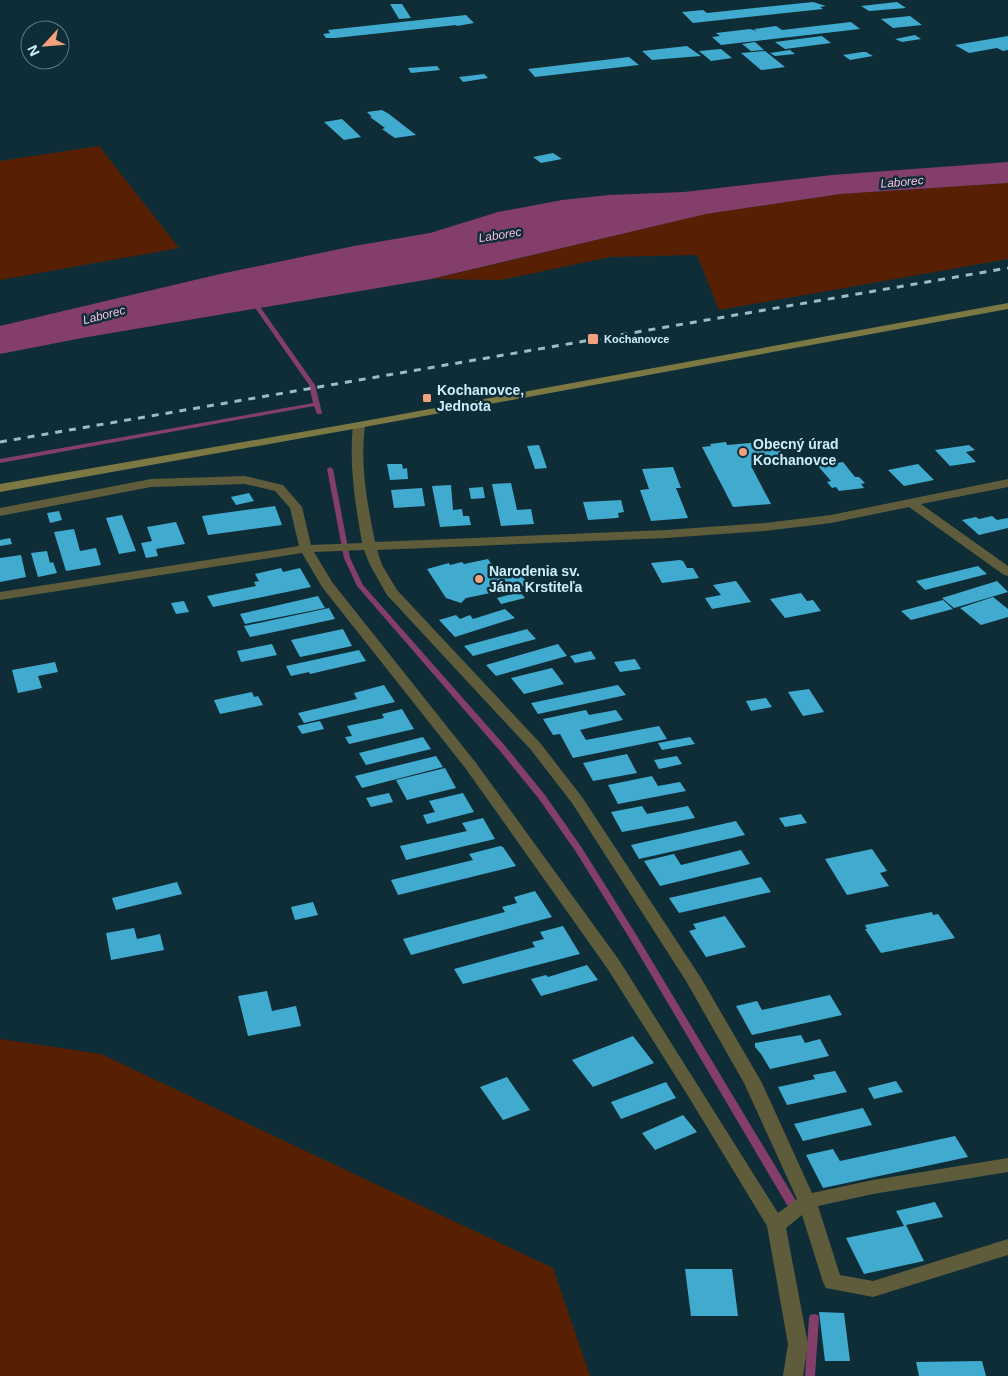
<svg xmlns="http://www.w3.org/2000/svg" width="1008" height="1376" viewBox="0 0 1008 1376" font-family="Helvetica,sans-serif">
<rect width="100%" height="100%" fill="#0f2d37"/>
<!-- green -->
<path fill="#572003" d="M99 146 179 248 0 280V161Z
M1008 183V259L719 310 697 255 610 257 501 280 432 279 706 214 840 194Z
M0 1039 101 1054 553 1268 590 1376H0Z"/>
<!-- water -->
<path fill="#833e69" d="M1008 162V183L840 194 706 214 431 279 82 338 0 354V326L220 274 354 246 430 233 498 212 562 200 609 195 684 192 832 175Z"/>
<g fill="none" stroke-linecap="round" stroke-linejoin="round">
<!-- stream -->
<path fill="#833e69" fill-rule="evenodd" d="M254 300 256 301 315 385 322 413 321 414H317L314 406 0 463V459L313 403 309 385 251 302Z
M330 467 333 469 350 558 363 585 506 747 545 795 582 848 637 936 795 1199 796 1202 795 1205 791 1206 787 1205 630 939 576 852 539 799 500 751 357 586 344 558 327 469Z
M814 1314 818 1315 819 1318 815 1376H805L809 1318 810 1315Z"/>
</g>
<!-- building -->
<path fill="#41abcf" d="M813 2 826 6 820 7 823 9 693 23 682 12 703 10 707 13Z
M897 2 906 8 869 11 861 6Z
M390 4H402L411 18 399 19Z
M466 15 474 23 457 26 456 25 335 38H326L323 34 330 33 328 30Z
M910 16 922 25 893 28 881 19Z
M851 22 860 29 721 45 712 37 720 36 716 33 750 29 757 31 754 29 776 26 782 30Z
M915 35 921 39 902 42 895 39Z
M822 36 831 43 785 49 775 42Z
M1008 36V50L1003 51 997 48 969 53 955 45Z
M755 42 764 50 751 51 742 44Z
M687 46 701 56 652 60 642 51Z
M721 49 732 58 711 61 699 51Z
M790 50 795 54 775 56 770 53Z
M765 51 785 67 761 70 741 53Z
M862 52H866L873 56 850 60 843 55Z
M629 57 639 65 535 77 528 69Z
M437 66 440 70 411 73 408 68Z
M484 74 488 78 463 82 459 77Z
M382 110 389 114 416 135 395 138 389 134 382 129 385 128 370 117H372L367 112Z
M342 119 356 132 361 137 344 140 324 122Z
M553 153 562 159 541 163 533 157Z
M774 441 784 458 763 460 765 465 751 466 771 504 733 507 702 447 711 446 710 444 726 442 727 445Z
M539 445 547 468 535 469 527 446Z
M969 445 975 450 966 452 976 462 950 466 935 450Z
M843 462 855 477H859L865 483 861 484 864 488 839 491 836 487 832 488 827 482 831 481 818 466Z
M387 464H402L403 469 407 468 408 479 390 480Z
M918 464 934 480 904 486 888 470Z
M673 467 681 488H676L688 518 651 521 640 490 649 489 642 469Z
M511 483 517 510 531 509 534 524 501 526 492 484Z
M451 485 453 510 462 509 463 516H469L471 525 440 527 432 486Z
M483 487 485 498 471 499 469 488Z
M422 488 425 506 394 508 391 490Z
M249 493 254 501 236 505 231 497Z
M621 500 624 512 618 513 619 517 617 518 588 520 583 502Z
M275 506 282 525 208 535 202 516Z
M59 511 62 520 50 523 47 513Z
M122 515 136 551 119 554 106 518Z
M992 516 997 520 1008 518V528L979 535 962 520 976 517 979 519Z
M176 522 185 544 156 549 158 556 146 558 141 543 152 541 147 527Z
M74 529 80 551 96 548 101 565 66 571 54 532Z
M10 538 12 544 0 546V540Z
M47 551 50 563 53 562 57 573 38 577 31 553Z
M21 555 26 577 0 582V558Z
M488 559 497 572 516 568 529 585 466 598 461 603 446 598 427 569 449 563 450 565 462 562 464 564Z
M680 560 683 561 687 568H693L699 578 662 583 651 563Z
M978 566 987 574 925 590 916 581Z
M281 568 283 572 300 568 311 587 213 607 207 596 256 586 254 582 259 581 255 574Z
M736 581 751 602 712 609 705 598 721 595 713 585Z
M997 581 1008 592 954 608 942 598Z
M520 592 525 598 501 604 497 598Z
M801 593 807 601 813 600 821 611 785 618 770 599Z
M318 596 325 608 245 624 240 614Z
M993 597 1008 609V617L981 625 960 608Z
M943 600 953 609 911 620 901 611Z
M184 601 189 612 176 614 171 603Z
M329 608 335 619 250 637 244 626Z
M505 609 515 618 455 637 439 620 456 615 460 619 470 615 473 619Z
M343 629 352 646 300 657 291 640Z
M527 629 536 639 473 656 464 646Z
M272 644 277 655 241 662 237 651Z
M558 644 567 656 496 676 486 665Z
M359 650 366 661 310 674 309 672 291 676 286 666Z
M591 651 596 659 575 663 570 656Z
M635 659 641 669 620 672 614 662Z
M55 662 58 672 38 676 42 688 18 693 12 670Z
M552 668 564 684 524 694 511 678Z
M384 685 395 702 304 723 298 713 357 699 354 693Z
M618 685 626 695 538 714 531 703Z
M809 689 824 712 803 716 788 692Z
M252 692 254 697 258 696 263 705 220 714 214 700Z
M766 698 772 707 751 711 746 701Z
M402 709 414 729 349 744 345 737 352 736 347 726 384 718 382 714Z
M586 710 589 715 616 710 623 720 567 733 580 730 586 740 659 726 667 739 573 758 560 734 553 735 543 719Z
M320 721 324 729 302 734 297 726Z
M423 737 431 749 366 765 359 753Z
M690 737 695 744 662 750 658 743Z
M627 754 637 773 593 781 583 763Z
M436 756 443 767 362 788 355 776Z
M677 756 682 764 659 769 654 760Z
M445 768 456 788 407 800 396 780Z
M652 776 658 786 680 782 686 791 618 804 608 785Z
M389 793 393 802 371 807 366 798Z
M463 793 474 812 427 824 423 815 435 812 429 801Z
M642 806 647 814 688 806 695 818 622 832 611 812Z
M801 814 807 823 785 827 779 818Z
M483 818 495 839 406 860 400 846 467 831 462 823Z
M736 821 745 835 639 859 631 845Z
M500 846 503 847 516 866 398 895 391 880 473 860 469 854Z
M872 849 887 871 880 873 889 886 847 895 825 859Z
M741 850 750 864 660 886 644 861 674 854 681 865Z
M761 877 771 892 679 913 669 898Z
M177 882 182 894 116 910 112 898Z
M535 891 552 917 411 955 403 939 505 912 502 907 517 903 514 897Z
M313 902 318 915 295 920 291 907Z
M932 912 933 915 938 914 955 938 881 953 865 929H867L865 925Z
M725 916 746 947 706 957 689 931 696 929 693 924Z
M563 926 580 954 463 984 454 969 535 947 532 942 544 939 540 932Z
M134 928 137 939 160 934 164 950 111 960 106 933Z
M587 965 598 980 541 996 531 979 546 975 548 977Z
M267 991 272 1011 296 1006 301 1026 248 1036 238 996Z
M830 995 842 1015 752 1035 736 1006 757 1001 762 1010Z
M801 1035 805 1043 820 1039 829 1056 770 1069 761 1054 755 1047V1043Z
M633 1036 654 1063 593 1087 572 1060Z
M835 1071 847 1092 787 1105 778 1087 815 1079 813 1075Z
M507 1077 530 1110 503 1120 480 1087Z
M896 1081 903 1092 874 1099 868 1088Z
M666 1082 676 1098 621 1119 611 1102Z
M863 1108 872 1125 803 1141 794 1124Z
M683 1115 697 1132 655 1150 642 1133Z
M955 1136 968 1157 823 1188 806 1155 833 1149 840 1161Z
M935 1202 943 1217 906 1225 924 1261 864 1274 846 1238 904 1226 896 1211Z
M685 1269H732L738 1316H691Z
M819 1312 844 1313 850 1361H825Z
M982 1361 986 1376H919L916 1362Z"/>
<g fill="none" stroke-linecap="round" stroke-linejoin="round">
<!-- minor -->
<path fill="#5e5c3b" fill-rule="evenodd" d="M359 422 365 425C360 468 367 501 375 542L666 530 765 523 831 515 1008 479V487L921 504 1008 566V576L1004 575 909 507 831 523 765 531 666 538 377 550 382 565 397 590 541 744 582 797 701 978 762 1083 812 1193 873 1180 1008 1158V1172L873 1194 818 1206 840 1275 873 1281 1008 1239V1255L873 1297 826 1288 823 1282 802 1215 786 1228 808 1344 803 1376H783L788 1344 767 1226 685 1091 607 968 466 769 322 587 302 553 0 600V592L299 546 290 508 275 491 245 484 151 487 0 516V508L151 479 245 476 283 485 302 507 311 545 362 543C355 501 349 468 353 425ZM364 550 370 565 387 595 531 750 572 803 686 981 744 1083 797 1199 778 1213 619 960 476 763 332 582 314 552Z"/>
<!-- secondary -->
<path fill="#7c7843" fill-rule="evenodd" d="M1008 303V309L359 428 0 492V484L359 422Z"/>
<!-- rail -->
<path stroke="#9abbc8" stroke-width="3" stroke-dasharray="7 7" stroke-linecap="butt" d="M0 442 1008 268"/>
</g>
<!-- markers -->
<g fill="#f2a17e" stroke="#0f2d37" stroke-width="2">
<rect x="587" y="333" width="12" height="12" rx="2.5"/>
<rect x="422" y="393" width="10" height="10" rx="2.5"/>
<circle cx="743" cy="452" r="5"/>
<circle cx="479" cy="579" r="5"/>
</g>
<g text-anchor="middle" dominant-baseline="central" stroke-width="5" stroke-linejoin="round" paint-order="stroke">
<!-- far-poi labels -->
<g font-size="11" font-weight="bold" fill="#ccedfb" stroke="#0f2d37" text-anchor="start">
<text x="604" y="339">Kochanovce</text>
</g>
<!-- far-water labels -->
<g font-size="12" font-style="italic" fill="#fcbee1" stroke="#0f2d37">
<text transform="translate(902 182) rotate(-5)">Laborec</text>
<text transform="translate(500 235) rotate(-9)">Laborec</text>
<text transform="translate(104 315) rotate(-14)">Laborec</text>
</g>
<!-- poi labels -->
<g font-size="14" font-weight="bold" fill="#ccedfb" stroke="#0f2d37" text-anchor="start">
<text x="437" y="390">Kochanovce,<tspan x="437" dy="16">Jednota</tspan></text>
<text x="753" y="444">Obecný úrad<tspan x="753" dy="16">Kochanovce</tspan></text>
<text x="489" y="571">Narodenia sv.<tspan x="489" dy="16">Jána Krstiteľa</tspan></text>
</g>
</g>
<!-- north arrow -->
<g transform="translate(45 45) rotate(244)"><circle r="24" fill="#0f2d37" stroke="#5b7a85"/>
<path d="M0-4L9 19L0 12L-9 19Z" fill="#f2a17e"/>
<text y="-8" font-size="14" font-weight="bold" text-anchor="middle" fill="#ccedfb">N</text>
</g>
</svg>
